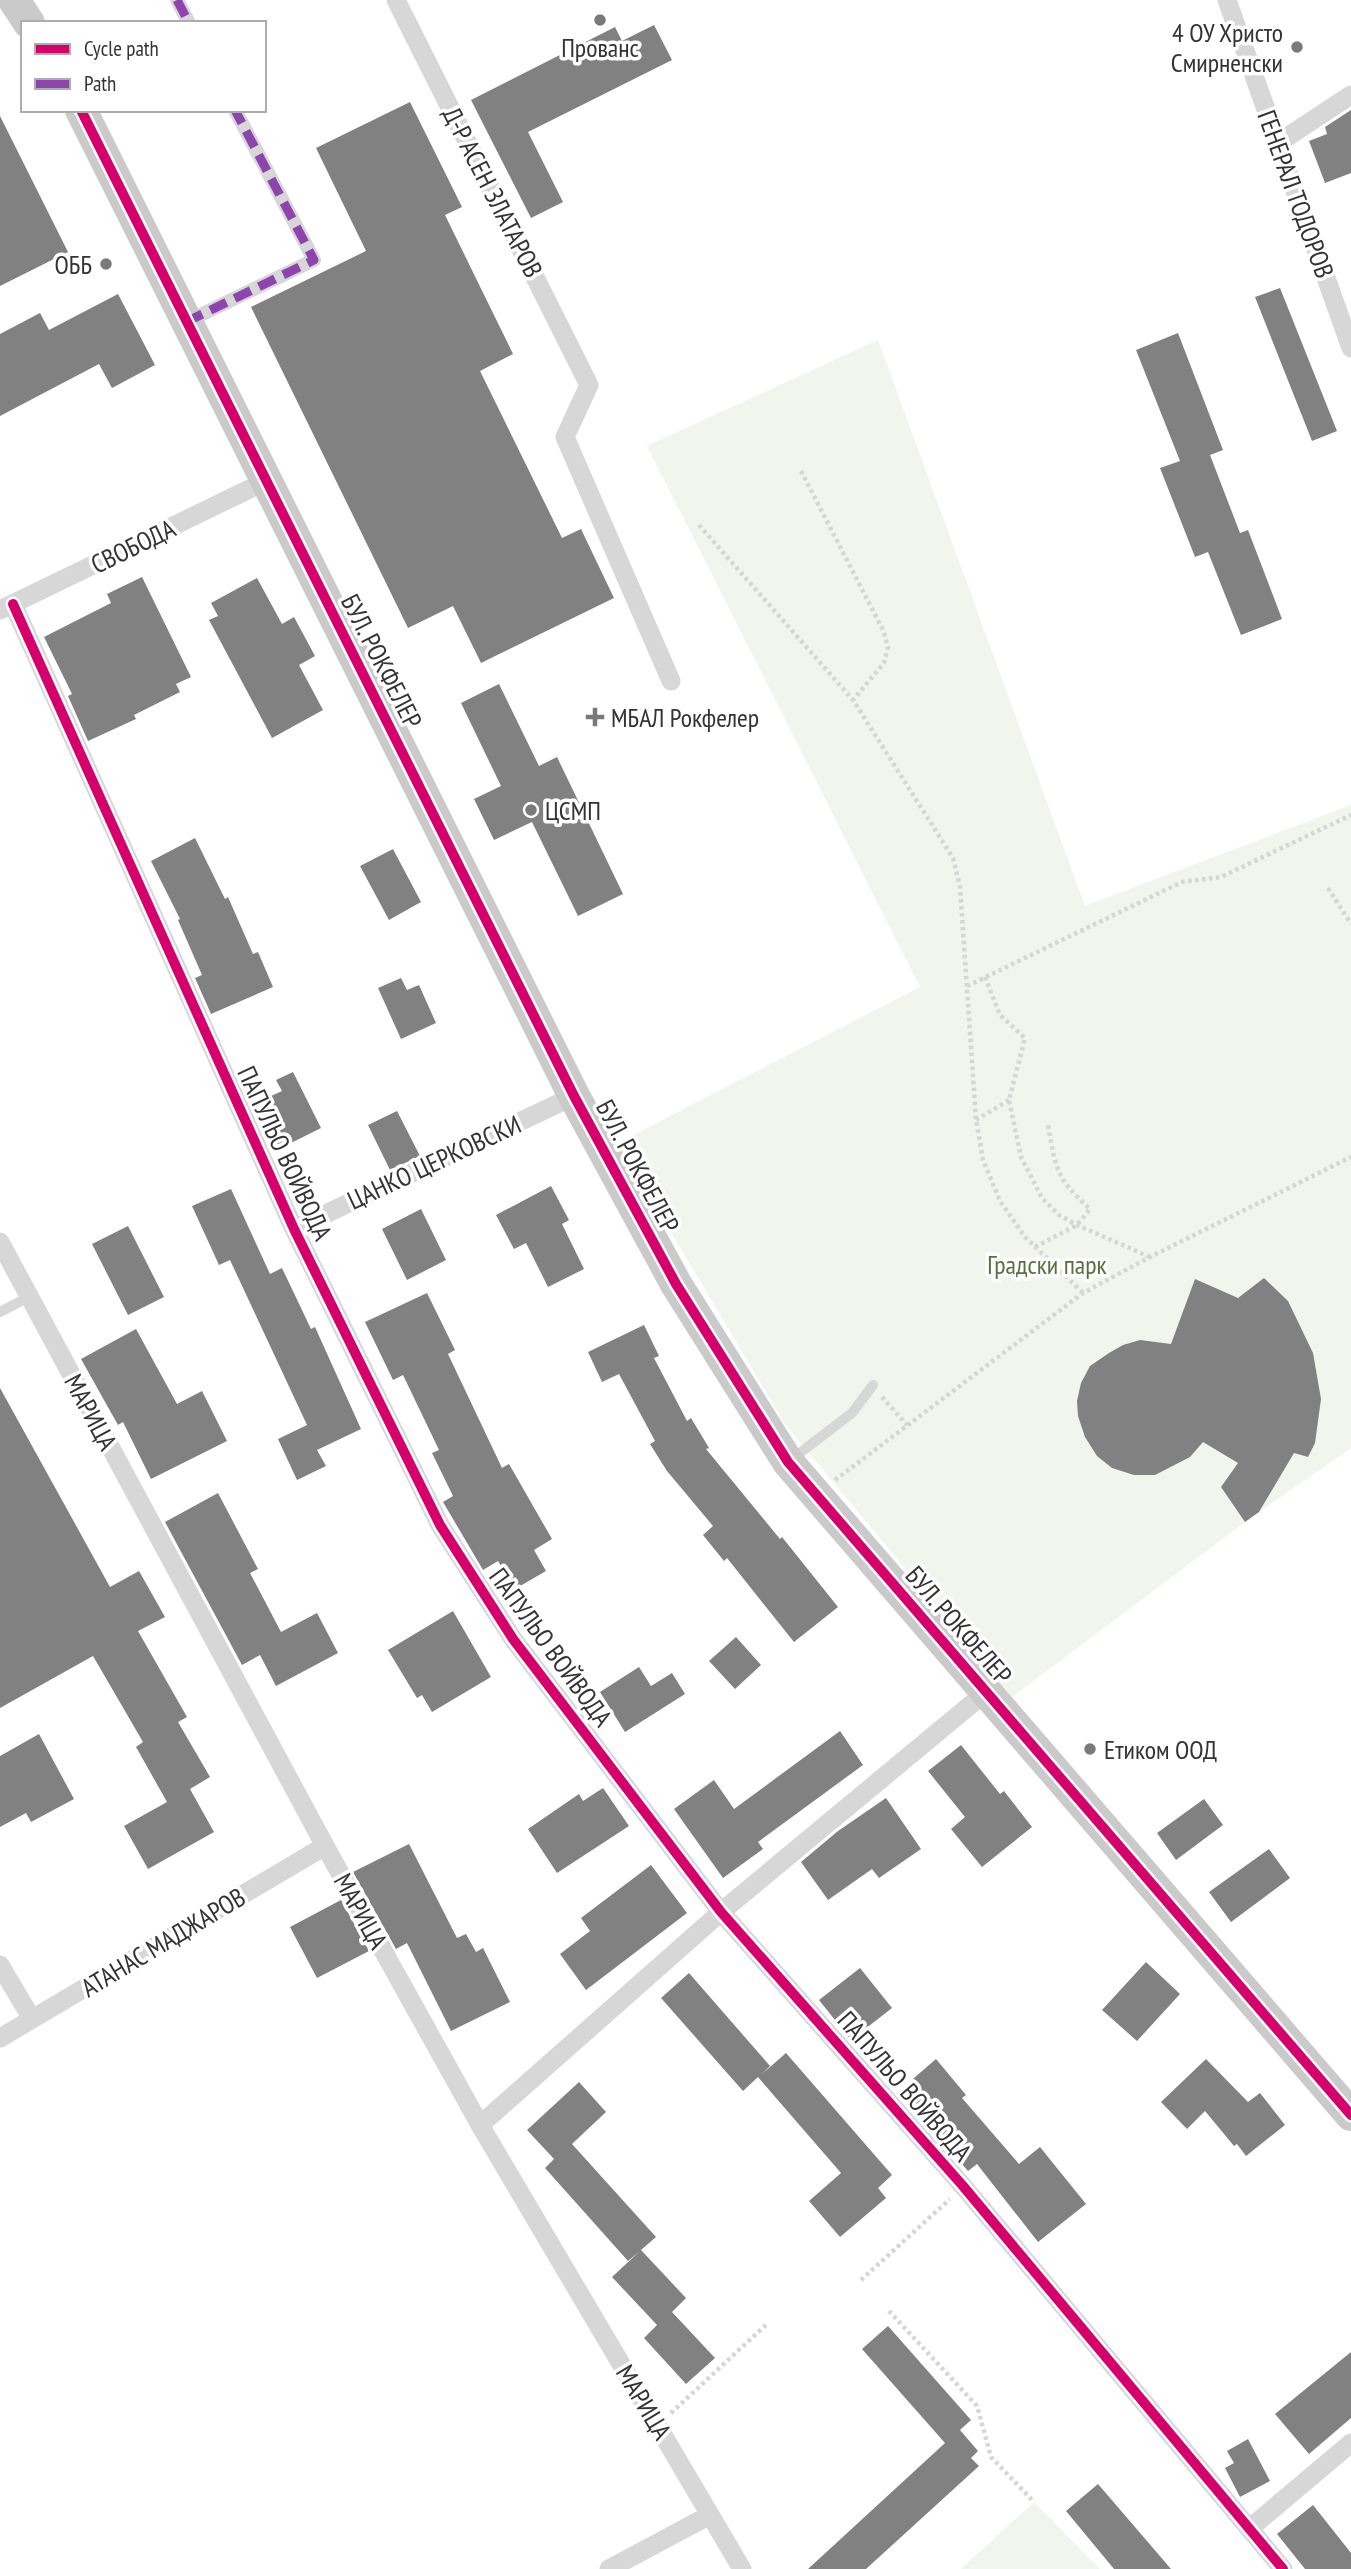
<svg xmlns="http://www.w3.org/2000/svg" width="1351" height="2569" viewBox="0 0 1351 2569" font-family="'PT Sans Narrow',sans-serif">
<rect width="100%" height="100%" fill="#fff"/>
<!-- green -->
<path fill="#f1f5ed" d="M878 340 1085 906 1351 805V1448L1245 1522 1012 1697 785 1424 618 1143 920 987 647 446Z
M1034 2502 1100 2569H961Z"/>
<!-- building -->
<path fill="#818181" d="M654 25 672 60 528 132 563 202 531 218 471 100 615 27 622 41Z
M410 102 462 207 445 215 513 354 480 371 562 538 581 529 614 598 481 663 453 606 408 628 251 307 366 251 316 148Z
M1351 110V173L1325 183 1309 141 1327 134 1325 127Z
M0 116 68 252 0 286Z
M1280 288 1337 431 1312 441 1255 297Z
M118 294 155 365 112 388 99 364 0 416V334L40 313 49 330Z
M1178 333 1223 450 1210 455 1240 533 1248 530 1282 619 1241 635 1208 552 1195 557 1160 468 1180 461 1136 350Z
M142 577 191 677 176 684 180 692 134 715 136 719 88 741 68 696 72 694 44 637 111 603 107 594Z
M257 578 282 624 294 617 315 656 299 665 323 710 272 738 209 620 218 616 211 603Z
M499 684 539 766 557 757 623 894 578 916 532 822 494 840 474 799 501 786 461 703Z
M195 838 225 899 228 897 253 954 258 952 273 987 211 1014 195 978 202 975 178 920 180 919 151 861Z
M393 849 421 902 389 920 360 866Z
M401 978 407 990 419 985 436 1023 401 1039 378 988Z
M293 1072 321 1128 279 1149 256 1103 282 1091 276 1080Z
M397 1111 420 1156 390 1170 368 1125Z
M551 1186 569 1220 562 1224 584 1269 548 1287 526 1243 514 1249 496 1215Z
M231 1189 270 1274 282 1268 311 1329 315 1327 361 1429 317 1450 326 1466 297 1480 278 1439 307 1425 230 1260 219 1265 192 1206Z
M421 1209 446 1260 407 1280 382 1229Z
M128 1226 164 1297 128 1315 92 1244Z
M1264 1278 1288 1301 1313 1353 1321 1399 1315 1443 1308 1457 1294 1453 1259 1512 1245 1522 1221 1487 1238 1463 1203 1442 1190 1457 1155 1475H1134L1112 1468 1097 1456 1085 1437 1078 1416 1077 1401 1081 1383 1090 1366 1109 1353 1123 1345 1140 1340 1171 1344 1195 1279 1238 1298Z
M427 1293 455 1350 448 1354 502 1468 509 1464 552 1539 534 1550 546 1571 515 1589 498 1561 483 1570 443 1502 453 1496 432 1453 439 1450 403 1375 393 1380 365 1322Z
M644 1325 659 1356 654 1358 687 1421 691 1418 709 1448 706 1449 780 1539 782 1537 838 1607 794 1642 727 1558 724 1561 703 1535 713 1526 667 1471 650 1444 655 1441 619 1374 602 1382 588 1352Z
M136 1329 177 1404 202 1391 227 1441 151 1479 123 1422 118 1425 81 1359Z
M0 1388 110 1587 139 1571 165 1617 138 1631 187 1717 178 1722 210 1777 190 1789 214 1832 148 1869 124 1826 167 1802 136 1747 143 1742 93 1656 0 1708Z
M218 1493 258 1569 250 1573 281 1632 317 1613 338 1653 276 1686 260 1655 242 1665 165 1522Z
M453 1611 491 1677 432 1712 422 1695 417 1698 388 1650Z
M736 1637 761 1665 735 1689 709 1661Z
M639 1667 651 1686 672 1673 685 1694 625 1732 600 1692Z
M840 1731 863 1765 758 1842 763 1849 723 1878 674 1809 714 1780 734 1809Z
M39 1734 74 1799 31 1822 26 1813 0 1827V1756Z
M961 1745 1000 1794 1004 1791 1032 1827 982 1867 951 1829 965 1817 928 1771Z
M603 1788 629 1826 557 1873 528 1829 579 1794 583 1801Z
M886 1798 921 1849 879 1878 872 1869 828 1900 801 1862 838 1831Z
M1204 1799 1223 1825 1176 1860 1157 1833Z
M409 1844 457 1938 466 1934 476 1952 483 1948 510 2002 451 2031 407 1943 396 1949 353 1872Z
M1269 1849 1290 1878 1231 1922 1209 1892Z
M651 1865 687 1913 586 1990 560 1954 590 1931 581 1918Z
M341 1900 369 1951 317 1978 290 1927Z
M1146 1962 1180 1994 1137 2041 1102 2010Z
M860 1968 892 2008 851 2040 819 2000Z
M689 1973 770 2066 761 2075 786 2053 892 2175 878 2188 886 2198 840 2237 809 2201 841 2173 758 2077 743 2091 661 1998Z
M936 2059 966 2095 962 2098 1019 2164 1040 2147 1086 2204 1038 2242 977 2164 968 2171 899 2091Z
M1206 2059 1248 2102 1260 2093 1285 2125 1246 2156 1237 2144 1234 2146 1205 2111 1187 2129 1161 2102Z
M579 2082 606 2112 572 2144 656 2237 641 2250 686 2298 672 2312 715 2358 686 2384 644 2338 657 2325 612 2277 640 2251 628 2261 545 2168 554 2159 527 2130Z
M888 2326 971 2420 960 2430 978 2451 971 2458 979 2466 866 2569H808L945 2443 862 2349Z
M1351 2352V2418L1309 2454 1275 2414Z
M1248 2439 1270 2481 1240 2497 1225 2468 1234 2463 1227 2451Z
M1098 2484 1171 2569H1114L1066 2511Z
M1313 2505 1351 2553V2569H1305L1277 2534Z"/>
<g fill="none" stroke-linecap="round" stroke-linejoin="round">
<!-- path -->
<path stroke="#d6d6d6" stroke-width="4.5" stroke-dasharray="3.5 3.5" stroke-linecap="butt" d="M801 471 883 630 888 647 884 663 853 700
M699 525 853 700 953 858 960 887 976 1120 983 1160 1000 1201 1025 1237 1083 1293
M1328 888 1351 924
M985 977 1000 1015 1025 1038 1009 1100 1021 1157 1042 1198 1059 1215 1077 1225 1150 1257
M967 986 1182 882 1221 877 1351 815
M976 1120 1009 1100
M1035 1247 1077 1225 1090 1209C1056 1178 1056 1170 1048 1125
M882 1397 907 1425
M835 1480 1083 1293 1150 1257 1351 1157
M861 2280 950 2199
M889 2311 977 2406 991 2457 1034 2502
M671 2413 768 2323"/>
<!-- service -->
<path stroke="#d7d7d7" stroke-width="10" d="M0 1312 29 1297
M792 1459 852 1413 873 1385"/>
<!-- pedestrian -->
<path stroke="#d7d7d7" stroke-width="14" d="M177 0 189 23
M186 322 314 260 235 110"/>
<!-- minor -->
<path stroke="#d7d7d7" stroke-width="19" d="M396 0 589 385 565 437 671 681
M1227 0 1351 348
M1278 143 1351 95
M13 604 294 1229 440 1525 513 1639 721 1912 963 2186 1283 2569
M0 610 266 481
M294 1229 574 1096
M0 1242 325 1846 480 2125 742 2569
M0 1965 32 2019
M0 2038 325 1846
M480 2125 721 1912 986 1692
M1249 2529 1351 2443
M609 2569 710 2515"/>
<!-- primary -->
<path stroke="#cacaca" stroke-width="32" d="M14 0 29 23
M81 110 574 1096 676 1284 788 1462 1351 2115"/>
<!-- quiet -->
<path stroke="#8e44ad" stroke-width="9" stroke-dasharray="18 9" stroke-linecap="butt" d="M177 0 189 23
M186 322 314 260 235 110"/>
<defs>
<path id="cycleway" d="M81 110 574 1096 676 1284 788 1462 1351 2115
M13 604 294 1229 440 1525 513 1639 721 1912 963 2186 1283 2569"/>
</defs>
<!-- cycleway casing -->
<use href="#cycleway" stroke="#fff" stroke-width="15"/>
<!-- cycleway -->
<use href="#cycleway" stroke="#d6006c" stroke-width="10"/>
</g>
<!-- markers -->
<g fill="#7a7a7a" stroke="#fff" stroke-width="2.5">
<circle cx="600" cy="20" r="7"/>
<circle cx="1297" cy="47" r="7"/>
<circle cx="106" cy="264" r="7"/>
<path d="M591.5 706.5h7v7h7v7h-7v7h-7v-7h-7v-7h7z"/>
<circle cx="531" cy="810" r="7"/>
<circle cx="1090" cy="1749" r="7"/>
</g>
<g text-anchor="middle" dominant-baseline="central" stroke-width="7" stroke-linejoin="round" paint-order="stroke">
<!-- poi labels -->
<g font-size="26" fill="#333" stroke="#fff" text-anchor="start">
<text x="1283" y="32" text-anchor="end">4 ОУ Христо<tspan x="1283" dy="30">Смирненски</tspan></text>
<text x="600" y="47" text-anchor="middle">Прованс</text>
<text x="92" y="264" text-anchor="end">ОББ</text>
<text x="611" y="717">МБАЛ Рокфелер</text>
<text x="545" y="810">ЦСМП</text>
<text x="1104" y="1749">Етиком ООД</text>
</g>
<!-- street labels -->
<g font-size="26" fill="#333" stroke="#fff">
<text transform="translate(493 192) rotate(63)">Д-Р АСЕН ЗЛАТАРОВ</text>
<text transform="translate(1296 194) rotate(70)">ГЕНЕРАЛ ТОДОРОВ</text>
<text transform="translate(133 546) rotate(-26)">СВОБОДА</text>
<text transform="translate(382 661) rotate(63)">БУЛ. РОКФЕЛЕР</text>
<text transform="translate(285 1153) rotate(65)">ПАПУЛЬО ВОЙВОДА</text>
<text transform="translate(434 1162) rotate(-25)">ЦАНКО ЦЕРКОВСКИ</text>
<text transform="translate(638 1166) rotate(62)">БУЛ. РОКФЕЛЕР</text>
<text transform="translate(91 1412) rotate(62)">МАРИЦА</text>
<text transform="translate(959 1625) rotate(49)">БУЛ. РОКФЕЛЕР</text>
<text transform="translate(551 1647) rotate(54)">ПАПУЛЬО ВОЙВОДА</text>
<text transform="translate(361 1911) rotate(61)">МАРИЦА</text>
<text transform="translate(163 1942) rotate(-31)">АТАНАС МАДЖАРОВ</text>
<text transform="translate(905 2086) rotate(49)">ПАПУЛЬО ВОЙВОДА</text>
<text transform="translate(644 2402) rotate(59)">МАРИЦА</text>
</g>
<!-- park labels -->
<g font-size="26" fill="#56703f" stroke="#fff">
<text x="1047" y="1264">Градски парк</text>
</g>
</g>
<!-- legend -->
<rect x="21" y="21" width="245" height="91" fill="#ffffff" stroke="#adadad" stroke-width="2"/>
<rect x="35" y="44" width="35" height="10" fill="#d6006c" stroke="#adadad" stroke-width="2"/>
<text x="84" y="56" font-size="21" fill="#333333">Cycle path</text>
<rect x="35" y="79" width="35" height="10" fill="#8e44ad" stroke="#adadad" stroke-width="2"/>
<text x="84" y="91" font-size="21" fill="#333333">Path</text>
</svg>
